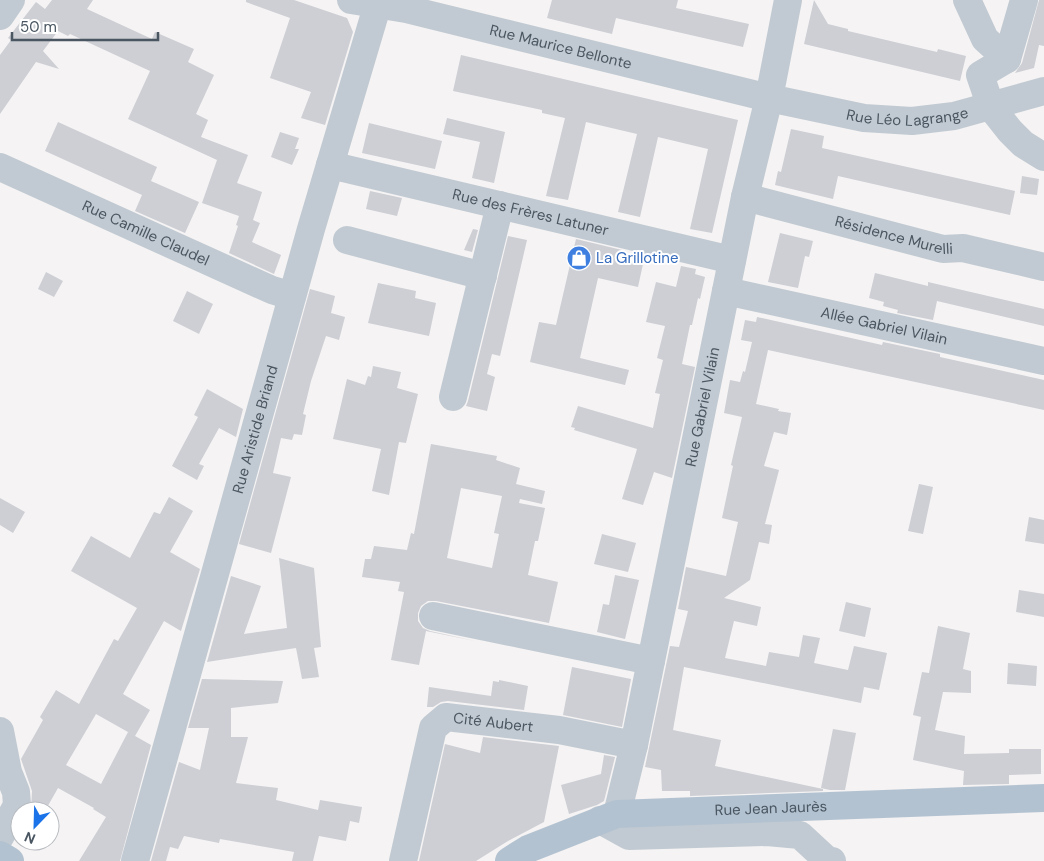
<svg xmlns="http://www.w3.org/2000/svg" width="1044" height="861" viewBox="0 0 1044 861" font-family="'DM Sans',sans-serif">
<rect width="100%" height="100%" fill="#f5f3f3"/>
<!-- building -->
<path fill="#cdcfd5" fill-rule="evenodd" d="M52 0H93L87 9 152 39 155 32 194 49 188 62 214 75 196 114 208 120 201 137 248 155 237 183 262 192 253 220 260 223 252 242 281 255 274 274 229 253 238 226 236 225 239 216 202 203 217 160 128 119 150 71 70 34 68 36 58 31 43 51 59 69 36 62 0 114V55L11 40 8 38 36 2 45 9Z
M246 0H294L347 18 353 32 325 125 301 118 311 92 270 78 290 18 246 2Z
M552 0H678L676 8 749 24 743 47 616 18 612 34 547 18Z
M814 0 828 24 848 29V31L937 52 938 49 966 56 960 81 804 44Z
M1039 0H1044V46L1039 45 1034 68 1015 73 1022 63Z
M461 55 738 120 712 233 690 229 708 149 658 137 640 217 618 212 637 134 586 122 568 200 546 196 565 118 542 113V110L453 91Z
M447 118 505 132 494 183 472 178 480 142 443 134Z
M58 122 157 167 151 181 199 202 185 233 135 211 142 195 45 151Z
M369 123 442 141 435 169 362 153Z
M791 129 824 136 822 148 1015 191 1010 215 838 176 833 199 775 185 778 171 781 172Z
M280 132 299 138 295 149H299L292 165 271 157Z
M1022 176 1039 179 1037 195 1020 193Z
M370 191 402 198 397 216 366 209Z
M473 229 478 230 472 252 464 250Z
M780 233 813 241 809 257 805 256 798 288 768 282Z
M508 236 527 240 500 356 492 354 487 374 495 377 487 411 466 406 468 401Z
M576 239 622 250 620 258 643 264 638 287 598 278 580 358 629 370 625 385 530 362 539 322 556 325Z
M681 266 696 269 695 274 705 277 700 299 698 298 692 325H690L682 364 695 367 672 478 654 472 643 505 622 499 637 449 574 430 575 428 571 427 578 406 653 428 660 394 655 393 663 360 657 358 665 326 646 322 656 282 676 287Z
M46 272 63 281 54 297 38 289Z
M875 273 928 286V282L1044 309V326L937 301 933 320 897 313 898 310 883 306 884 302 869 298Z
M378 283 416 291 415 298 436 303 429 336 368 323Z
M310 289 335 296 331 313 345 317 339 340 326 336 311 381 303 414 306 415 302 435 294 434 292 440 281 438 273 473 291 477 271 553 239 544Z
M187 291 213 304 199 334 173 321Z
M757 317 882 345 883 342 940 354V357L1044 380V410L768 350 756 404 779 409 778 411 791 413 787 435 774 432 764 466 779 470 765 524 772 525 769 544 759 542 750 580 724 598 761 607 757 626 734 621 725 658 766 666 769 652 799 657 803 635 820 638 814 663 848 670 854 646 887 653 879 690 864 687 861 703 684 667 673 730 721 740 715 766 823 789V791L690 796V791H662L661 770 645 767 670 646 679 647 688 611 678 609 686 567 726 576 738 522 722 518 733 466 731 465 742 417 724 413 730 380 740 382 743 371 745 372 752 342 741 340 745 320 756 322Z
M373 366 401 372 397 388 418 394 406 443 399 442 389 495 372 491 381 449 333 439 347 379 365 385 368 376 371 377Z
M207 389 243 409 236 437 219 428 199 464 204 466 197 480 172 466 198 417 194 415Z
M431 444 497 456 496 460 520 468 516 484 545 491 542 504 520 499 519 503 545 508 538 541H535L528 575 558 582 549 623 436 601H428L421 606 418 613V621L423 628 430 631 475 641 426 631 419 665 391 660 404 592 398 591 400 582 362 577 365 559H371L374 546 407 550 411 533 414 534ZM461 488 502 496 494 533 499 534 492 568 447 558Z
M919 484 933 487 923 534 908 531Z
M169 497 193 511 170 552 200 569 181 631 164 621 123 694 150 710 135 736 96 714 66 765 101 784 128 732 151 745 120 861H79L106 817 93 809 94 808 58 788 45 811H31L32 791 21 759 43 720 40 717 56 690 79 704 114 639 118 641 137 608 71 571 91 536 130 558 154 512 160 514Z
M0 498 25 512 13 533 0 525Z
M1029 517 1044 520V544L1025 541Z
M602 534 636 543 628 572 594 564Z
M279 558 314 568 321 647 314 648 319 677 302 679 296 648 207 662 231 576 261 586 244 634 287 628Z
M615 575 639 580 625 639 597 632 603 604 609 605Z
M1019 590 1044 594V617L1016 612Z
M846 602 871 608 865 637 839 631Z
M938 626 970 633 963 669 971 671V693L943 692 935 730 965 736 964 754 1009 753V749H1041V774L1009 775V784L963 785 964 771 913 760 921 717 913 715 922 672 929 673Z
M1008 663 1037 666 1036 686 1007 684Z
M572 667 631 679 622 727 563 715Z
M202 679 283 681 278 703 231 708V737H248L236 783 278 788 276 800 318 810 320 800 362 807 359 823 350 821 346 841 319 836 313 861H292L294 852 220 839 219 843 184 836 178 849 170 847 166 861H151L179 762 200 770 209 728H188Z
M499 680 528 686 524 710 448 701 441 702 433 707H427L429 687 491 696 493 681 499 682Z
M833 729 856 733 845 790H830L821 788Z
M483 737 559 746 544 822 508 841 476 861H419L445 744 480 753Z
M604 755 615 757 604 801 597 805 569 814 561 785 601 774Z"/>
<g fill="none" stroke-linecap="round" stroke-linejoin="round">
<!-- minor -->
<g stroke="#c1cad2" stroke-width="28">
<path id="s1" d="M351 0 406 9 769 98 864 118 912 121 954 116 1044 91"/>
<path d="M967 0 985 39 1007 59"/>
<path d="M1024 0 1007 59 980 75 991 107 1010 131 1023 144 1044 157"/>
<path d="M0 16 11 0"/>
<path id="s2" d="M330 165 732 260"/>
<path id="s3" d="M0 167 272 290 292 296"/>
<path id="s4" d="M745 197 943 249 963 248 1044 267"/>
<path d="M347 240 483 276"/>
<path id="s5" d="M726 291 1044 361"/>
<path d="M453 397 500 205"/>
<path d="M433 616 651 661"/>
<path d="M0 731 8 772 16 792 17 805 0 837"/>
<path id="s6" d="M617 814 634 745 745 197 769 98 788 0"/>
<path d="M600 820 629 836 767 832 800 835 827 860 832 861"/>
<path id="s7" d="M135 861 311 229 379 0"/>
<path id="s8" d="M403 861 433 728 446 717 559 730 634 745"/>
</g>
<!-- major -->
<g stroke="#b3c2d1" stroke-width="28">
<path d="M0 855 10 861"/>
<path id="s9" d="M509 861 528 849 617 814 1044 798"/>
</g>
</g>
<!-- icons -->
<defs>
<symbol id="shop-disc" viewBox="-11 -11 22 22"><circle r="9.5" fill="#3f7fe0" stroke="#fff"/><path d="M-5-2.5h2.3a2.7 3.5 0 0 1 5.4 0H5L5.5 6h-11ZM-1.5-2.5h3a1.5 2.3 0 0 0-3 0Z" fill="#fff"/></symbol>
</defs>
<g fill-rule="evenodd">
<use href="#shop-disc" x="565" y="244" width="28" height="28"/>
</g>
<g text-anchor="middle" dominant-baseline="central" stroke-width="4" stroke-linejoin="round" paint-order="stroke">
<!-- street labels -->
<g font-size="15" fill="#4a5661" stroke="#fff">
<text stroke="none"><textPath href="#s1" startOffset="215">Rue Maurice Bellonte</textPath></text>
<text stroke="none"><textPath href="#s1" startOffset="570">Rue Léo Lagrange</textPath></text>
<text stroke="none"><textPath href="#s2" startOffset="206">Rue des Frères Latuner</textPath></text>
<text stroke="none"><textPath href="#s3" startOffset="160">Rue Camille Claudel</textPath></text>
<text stroke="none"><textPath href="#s4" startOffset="154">Résidence Murelli</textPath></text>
<text stroke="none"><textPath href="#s5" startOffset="162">Allée Gabriel Vilain</textPath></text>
<text stroke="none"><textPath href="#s6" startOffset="416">Rue Gabriel Vilain</textPath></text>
<text stroke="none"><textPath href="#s7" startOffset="448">Rue Aristide Briand</textPath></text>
<text stroke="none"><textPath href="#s8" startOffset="201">Cité Aubert</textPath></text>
<text stroke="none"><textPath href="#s9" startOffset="272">Rue Jean Jaurès</textPath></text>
</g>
<!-- shop labels -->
<g font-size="15" fill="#366cbe" stroke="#fff" text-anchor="start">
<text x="596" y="258">La Grillotine</text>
</g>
</g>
<!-- north arrow -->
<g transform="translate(35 826) rotate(203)"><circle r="24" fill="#ffffff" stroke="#b7bbc0"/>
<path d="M0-4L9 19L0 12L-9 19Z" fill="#1a73e8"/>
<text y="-8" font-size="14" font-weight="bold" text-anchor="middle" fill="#4a5661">N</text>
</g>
<!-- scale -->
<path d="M12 32v8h146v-8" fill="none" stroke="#4a5661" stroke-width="2.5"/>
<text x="20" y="32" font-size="15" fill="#4a5661" stroke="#ffffff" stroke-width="4" paint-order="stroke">50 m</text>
</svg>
